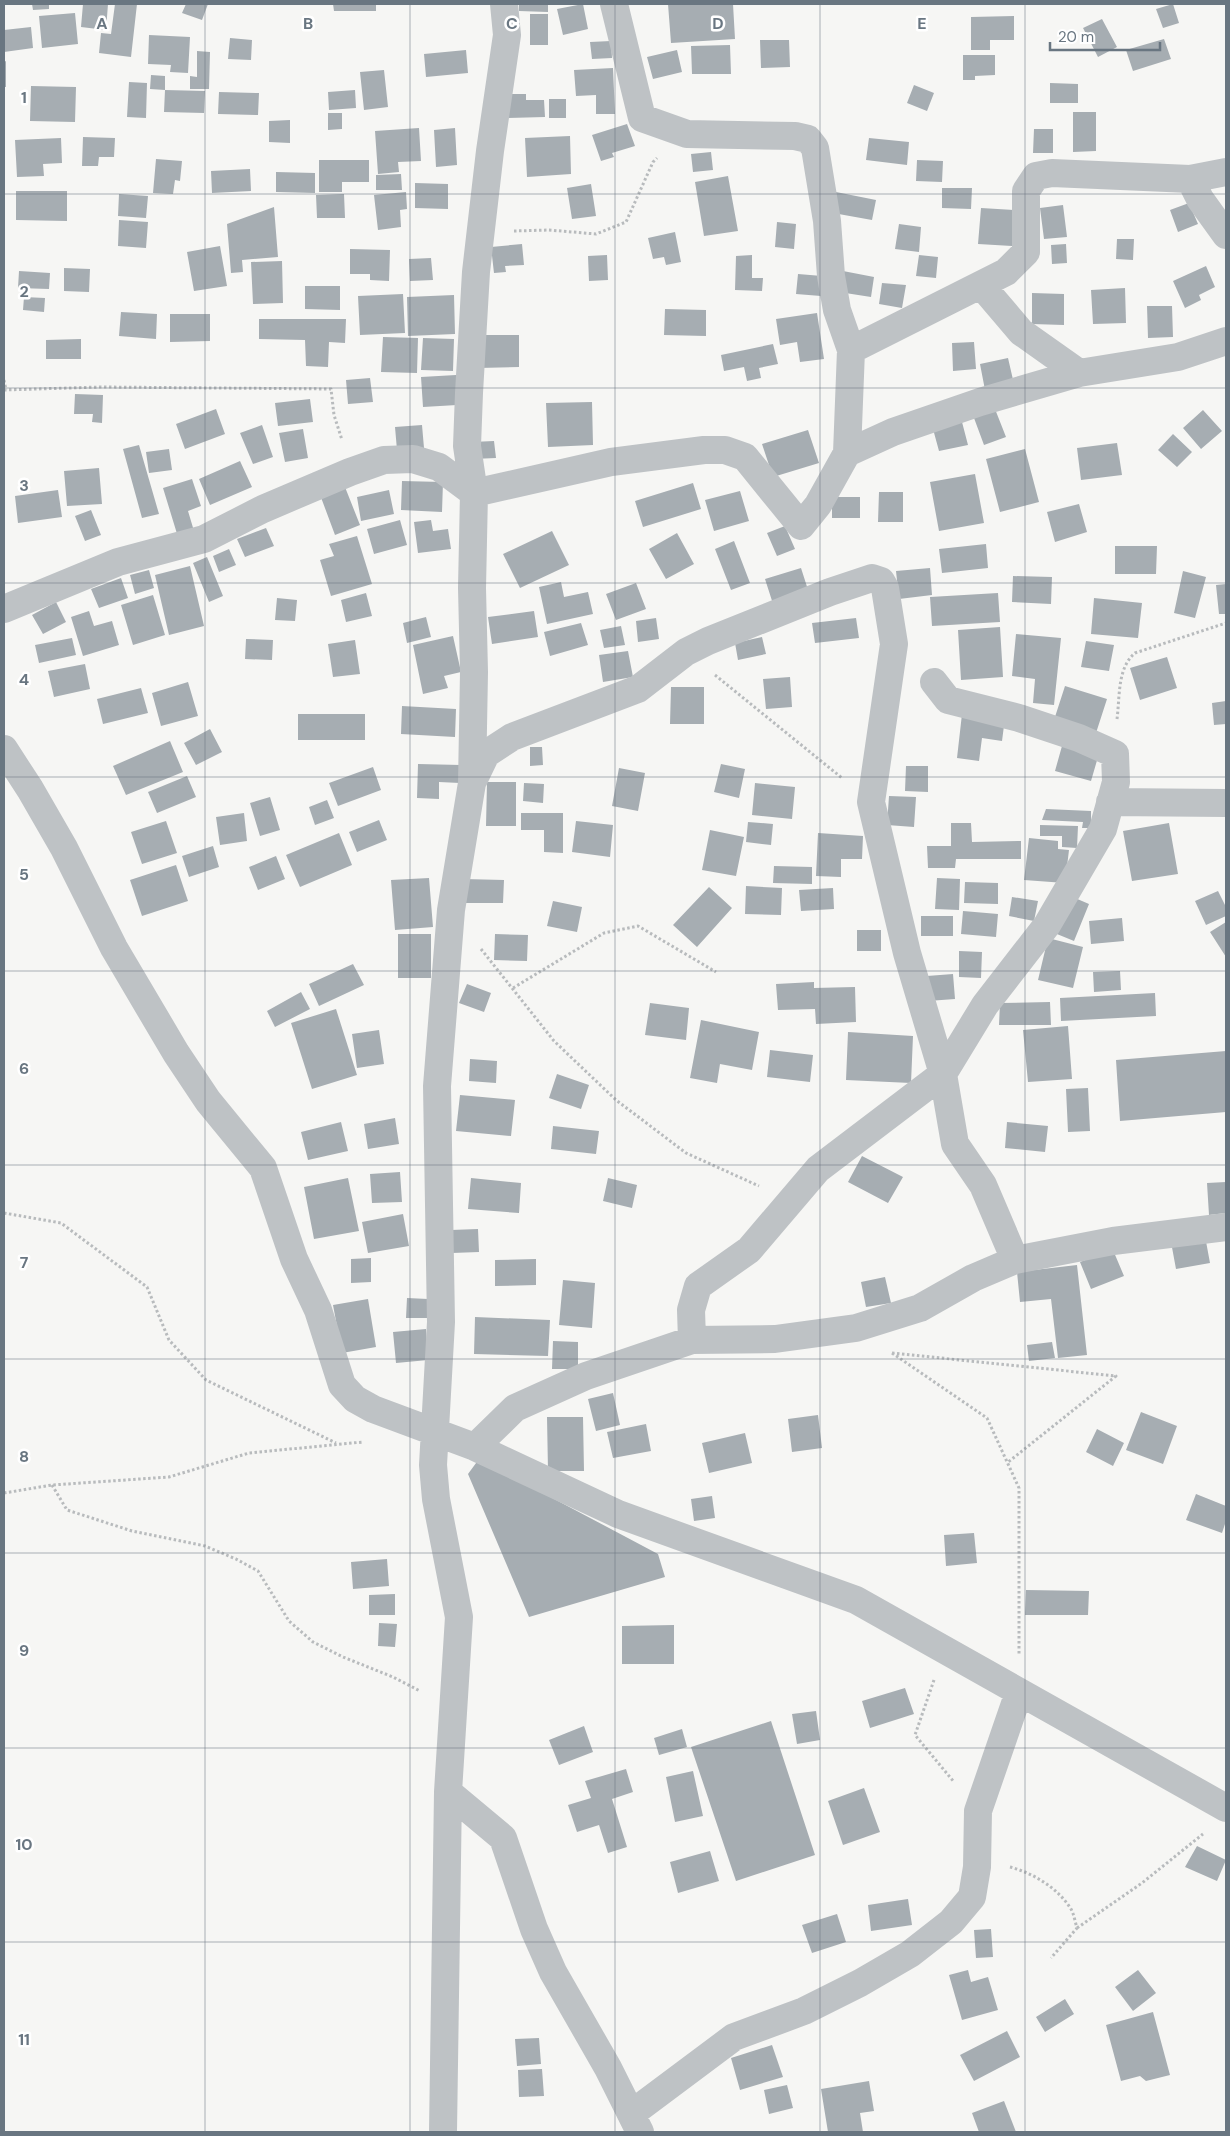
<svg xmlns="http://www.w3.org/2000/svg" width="1230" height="2136" viewBox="0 0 1230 2136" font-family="'DM Sans',sans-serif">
<rect width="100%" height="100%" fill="#f6f6f4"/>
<!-- building -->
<path fill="#a6adb2" d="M32 4H49V9L33 10Z
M83 4H108L106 30 81 27Z
M115 4H137L131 57 99 53 101 33 111 34Z
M186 4H208L202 20 182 13Z
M333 4H376V11H334Z
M519 4H548V12L519 11Z
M583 4 588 29 563 35 557 9Z
M668 4H733L735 39 671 43Z
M1173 4 1179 23 1163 28 1156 9Z
M75 13 78 44 42 48 39 16Z
M530 14H548V45H530Z
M1014 16V40H990V50H971V17Z
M1102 19 1117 47 1098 57 1083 28Z
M31 27 33 48 4 52V30Z
M149 35 190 37 188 73 170 72 171 65 148 64Z
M230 38 252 40 251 60 228 59Z
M1164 39 1171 59 1133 71 1126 50Z
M760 40H789L790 67 761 68Z
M611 41 612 58 592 59 590 42Z
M730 45 731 74H692L691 46Z
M466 50 468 73 426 77 424 54Z
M677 50 682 72 653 79 647 57Z
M197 51 210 52 209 89H190V76L197 77Z
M963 55H995V75L975 76V80H963Z
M6 61V87H4V62Z
M613 68 615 114H596V95L576 96 574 70Z
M384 70 388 107 364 110 360 72Z
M151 75 165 76V90L150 89Z
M129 82 147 83 146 118 127 117Z
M1050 83 1078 84V103H1050Z
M914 85 934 93 927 111 907 103Z
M31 86 76 87 75 122 30 121Z
M165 90 205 91 204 113 164 112Z
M355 90 356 108 329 110 328 92Z
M219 92 259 93 258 115 218 114Z
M507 94H526V100H544L545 117 508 118Z
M549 99H566V118H549Z
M1073 112H1096V151L1073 152Z
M328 113H342V129L328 130Z
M290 120V143L269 142V121Z
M627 124 635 146 612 153 614 157 601 161 592 135Z
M419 128 421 161 398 162 399 172 378 174 375 131Z
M455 128 457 165 436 167 434 130Z
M1034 129H1053V153H1033Z
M570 136 571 174 527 177 525 138Z
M83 137 115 138 114 157H99L98 166H82Z
M61 138 62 163 43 164 44 176 17 177 15 140Z
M869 138 909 142 907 165 866 160Z
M711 152 713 170 693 172 691 154Z
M156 159 182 161 180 181 175 180 173 194 153 193Z
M319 160H369V182H342V192H319Z
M917 160 943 161 942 182 916 181Z
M250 169 251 191 212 193 211 171Z
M276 172 315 173V193L276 192Z
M401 174 402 190H376V175Z
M728 176 738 231 704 236 695 182Z
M415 183 448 184V209L415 208Z
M591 184 596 216 572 219 567 188Z
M942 188H972L971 209 942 208Z
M16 191H67V221L16 220Z
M406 192 407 209 400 210 401 227 378 230 374 195Z
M836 192 876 200 872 220 833 213Z
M119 194 148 196 146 218 118 216Z
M344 194 345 218H317L316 195Z
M1189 203 1198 224 1178 232 1170 210Z
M1063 205 1067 237 1044 239 1040 208Z
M274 207 278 257 242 260 243 272 231 273 227 224Z
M981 208 1014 210 1012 246 978 244Z
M119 220 148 222 146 248 118 246Z
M777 222 796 224 794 249 775 247Z
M899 224 921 227 919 252 895 249Z
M675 232 681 262 666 265 664 257 653 259 648 238Z
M1117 239H1134L1133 260 1116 259Z
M522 244 524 265 505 266 506 272 494 273 491 247Z
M1066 244 1067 263 1052 264 1051 245Z
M220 246 227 286 194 291 187 252Z
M350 249 390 250 389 281 370 280V274H350Z
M607 255 608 280 589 281 588 256Z
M752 255V278H763L762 291 735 290 736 256Z
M919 255 938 257 936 278 916 276Z
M431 258 433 280 410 281 409 259Z
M282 261 283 303 253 304 251 262Z
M1206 266 1215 287 1199 295 1201 300 1185 308 1173 281Z
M64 268 90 269 89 292 64 291Z
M19 271 50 273 49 289 18 288Z
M843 271 874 277 871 297 839 292Z
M798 274 822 276 821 296 796 294Z
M882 283 906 285 902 308 879 304Z
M305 286H340V310L305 309Z
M1125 288 1126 323 1093 324 1091 290Z
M1032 293 1064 294V325L1032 324Z
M403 294 405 333 360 335 358 296Z
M454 295 455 334 408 336 407 297Z
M24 297 45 298 44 312 23 310Z
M1147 306H1172L1173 337 1148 338Z
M665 309 706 310V336L664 335Z
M121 312 157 314 156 339 119 336Z
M817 313 824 359 800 362 797 342 780 345 776 319Z
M170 314H210V341L170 342Z
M259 319H346L345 343 329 342 328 367 306 366 305 340 259 339Z
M478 335H519V367L478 368Z
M383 337 418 338 417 373 381 372Z
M423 338 454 339 453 371 421 370Z
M81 339V359H46V340Z
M974 342 976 369 953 371 952 343Z
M773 344 778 364 759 368 761 378 747 381 744 367 724 371 721 355Z
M1008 358 1014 384 985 390 980 364Z
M456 375 457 405 423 407 421 377Z
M370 378 373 402 348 404 346 380Z
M75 394 103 395 102 423 92 422 93 414H74Z
M310 399 313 422 278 426 275 403Z
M592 402 593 445 548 447 546 403Z
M216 409 225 434 185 449 176 424Z
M995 409 1006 437 984 445 974 418Z
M1203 410 1222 431 1201 449 1183 428Z
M962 422 968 445 939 451 933 429Z
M262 425 273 457 253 464 240 433Z
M422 425 424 448 397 450 395 427Z
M303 429 308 458 285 462 279 433Z
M808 430 819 463 773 477 762 444Z
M1173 434 1192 452 1177 467 1158 450Z
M494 441 496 458 473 459 472 442Z
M1117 443 1122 475 1081 480 1077 448Z
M139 445 159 514 142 518 123 449Z
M169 449 172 470 149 473 146 452Z
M1025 449 1039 502 1000 512 986 459Z
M240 461 252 487 210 505 199 479Z
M99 468 102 504 67 506 64 471Z
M975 474 984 523 939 531 930 482Z
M192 479 201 506 188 511 194 531 178 537 163 488Z
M402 481 443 482 442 512 401 510Z
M343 482 360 525 335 535 319 492Z
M693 483 701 509 643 527 635 501Z
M58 490 62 517 18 523 15 496Z
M389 490 394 514 361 521 357 497Z
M740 491 749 521 714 531 705 500Z
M879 492H903V522H878Z
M832 497H860V518H832Z
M1079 504 1087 532 1055 542 1047 512Z
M91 510 101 535 85 541 75 516Z
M400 520 407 545 374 554 367 529Z
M431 520 433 531 448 529 451 549 418 553 414 522Z
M785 526 795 549 777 556 767 533Z
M266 528 274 546 245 557 237 539Z
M552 531 569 565 520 588 503 554Z
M677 533 694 564 666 579 649 549Z
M357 536 372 584 331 596 320 560 334 556 329 544Z
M734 541 750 583 731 590 715 549Z
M986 544 988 568 942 573 939 549Z
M1115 546H1157L1156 574H1115Z
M229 549 236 565 219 572 213 556Z
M207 557 223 596 209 602 193 563Z
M190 566 204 626 169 635 155 575Z
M801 568 810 596 774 607 765 579Z
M930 568 932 595 899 599 896 571Z
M149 570 154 588 135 594 130 575Z
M1183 571 1206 577 1195 618 1174 613Z
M1013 576 1052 577 1051 604 1012 602Z
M121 578 128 598 99 608 91 589Z
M561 582 564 597 588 592 593 614 547 624 539 587Z
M636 583 646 609 616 620 606 594Z
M1226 584V614H1219L1216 585Z
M366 593 372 616 346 622 341 600Z
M998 593 1000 622 932 626 930 597Z
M153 595 165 635 133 645 121 605Z
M277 598 297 600 295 621 275 620Z
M1094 598 1142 603 1138 638 1091 634Z
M56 602 66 622 43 634 32 615Z
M89 611 94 626 112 621 119 645 83 656 71 617Z
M534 611 538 637 492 644 488 617Z
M426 617 431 637 407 643 403 623Z
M656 618 659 639 638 642 636 621Z
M856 618 859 638 815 643 812 623Z
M581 623 588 645 550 656 544 632Z
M621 626 625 645 604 648 600 630Z
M1000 627 1003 677 961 680 958 630Z
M1016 634 1061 638 1054 705 1033 703 1035 679 1012 676Z
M453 636 461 672 444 676 448 688 423 694 413 645Z
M762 637 766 654 738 660 735 643Z
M72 638 76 655 39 663 35 645Z
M246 639 273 640 272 660 245 659Z
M355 640 360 674 333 677 328 644Z
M1086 641 1114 645 1109 671 1081 667Z
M628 651 633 677 603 682 599 655Z
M1167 657 1177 688 1140 700 1130 668Z
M85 664 90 689 54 697 48 671Z
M790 677 792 707 766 709 763 679Z
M188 682 198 716 161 726 152 693Z
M1065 686 1107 699 1096 733 1054 720Z
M671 687H704V724H670Z
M141 688 148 713 103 724 97 699Z
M1226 701V724L1214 725 1212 703Z
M402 706 456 709 455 737 401 734Z
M298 714H365V740H298Z
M962 714 1005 718 1002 741 982 738 979 761 957 758Z
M210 729 222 752 196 765 184 743Z
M170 741 183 772 126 795 113 766Z
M1062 746 1098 757 1091 781 1055 771Z
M530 747H542L543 765 530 766Z
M418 764 461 765 460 783 439 782V799L417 798Z
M721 764 745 769 739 798 714 792Z
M906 766H928V792L905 791Z
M373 767 381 790 338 806 329 783Z
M619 768 645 773 638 811 612 806Z
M187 776 196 797 157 813 148 792Z
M487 782H516V826H486Z
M524 783 544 784 543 803 523 801Z
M755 783 795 787 792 819 752 815Z
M889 796 916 797 914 827 887 825Z
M270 797 280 830 260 836 250 803Z
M327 800 334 818 315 825 309 807Z
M1046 809 1091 811V828H1082L1083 822 1042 820Z
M244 813 247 841 220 845 216 817Z
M521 813H563V853L544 852V830H521Z
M379 820 387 840 357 852 349 832Z
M166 821 177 853 142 864 131 832Z
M576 821 613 825 610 857 572 852Z
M748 822 773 824 771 845 746 842Z
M951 823H971L972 842 1021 841V859H956L955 868H928L927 846H951Z
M1169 823 1178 874 1132 881 1123 831Z
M1040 825 1078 826 1077 848 1062 847V836H1040Z
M710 830 744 837 736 876 702 870Z
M339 833 352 865 300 887 286 855Z
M818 833 863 836 862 859H841V877L816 876Z
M1029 838 1058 841V849L1069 850 1065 883 1024 880Z
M213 846 219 867 189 877 182 856Z
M276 856 285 879 258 890 249 867Z
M176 865 188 901 142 916 130 880Z
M774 866 812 867V884L773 883Z
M429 878 433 927 395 930 391 880Z
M937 878 960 879 959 910 935 909Z
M463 879 504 880 503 903H463Z
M965 882 998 883V904L964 903Z
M746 886 782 888 781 915 745 914Z
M709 887 732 908 697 947 673 925Z
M833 888 834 909 801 911 799 890Z
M1218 891 1226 907V916L1206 925 1195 901Z
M1068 895 1089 904 1074 941 1052 932Z
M1012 897 1038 901 1034 921 1009 916Z
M553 901 582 907 577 932 547 926Z
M963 911 998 914 996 937 961 934Z
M921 916H953V936H921Z
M1122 918 1124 941 1091 944 1089 921Z
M1226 922V957L1210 932Z
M857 930H881V951H857Z
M398 934H431V978H398Z
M495 934 528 935 527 961 494 960Z
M1048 938 1083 947 1073 988 1038 980Z
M959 951 982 952 981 978 959 977Z
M353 964 364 985 319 1006 309 984Z
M1120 971 1121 990 1094 992 1093 972Z
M953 974 955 999 928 1001 927 976Z
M814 982V988L855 987 856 1022 816 1024 815 1009 778 1010 776 984Z
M467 984 491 993 484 1012 459 1003Z
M301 992 310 1009 275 1027 267 1011Z
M1155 993 1156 1016 1061 1021 1060 998Z
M1050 1002 1051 1025H999L1000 1003Z
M650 1003 689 1008 686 1040 645 1035Z
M336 1009 357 1075 312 1089 291 1023Z
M701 1020 759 1032 752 1070 720 1064 717 1083 690 1078Z
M1068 1026 1072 1079 1028 1082 1023 1030Z
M379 1030 384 1064 357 1068 352 1034Z
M848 1032 913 1036 911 1083 846 1080Z
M770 1050 813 1055 810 1082 767 1077Z
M1226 1051V1112L1120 1121 1116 1060Z
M470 1059 497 1061 496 1083 469 1081Z
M557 1074 589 1085 581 1109 549 1098Z
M1088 1088 1090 1131 1068 1132 1066 1089Z
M460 1095 515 1100 511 1136 456 1131Z
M395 1118 399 1144 368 1149 364 1124Z
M341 1122 348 1151 308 1160 301 1132Z
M1007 1122 1048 1126 1045 1152 1005 1148Z
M553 1126 599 1131 596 1154 551 1149Z
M862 1156 903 1177 888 1203 848 1182Z
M400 1172 402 1202 372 1203 370 1174Z
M348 1178 359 1231 314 1239 304 1187Z
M471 1178 521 1183 519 1213 468 1209Z
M608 1178 637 1185 632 1208 603 1201Z
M1226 1182V1213L1209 1215 1207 1183Z
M403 1214 409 1246 368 1253 362 1222Z
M478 1229 479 1252 452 1253 451 1230Z
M1205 1236 1210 1263 1176 1269 1171 1242Z
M1113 1250 1124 1276 1091 1289 1080 1262Z
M371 1258V1282L351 1283V1259Z
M536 1259V1285L495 1286V1260Z
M1077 1265 1087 1355 1058 1358 1051 1299 1020 1302 1017 1272Z
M885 1277 891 1303 866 1307 861 1282Z
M563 1280 595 1283 592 1328 559 1325Z
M407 1298 428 1299 427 1318H406Z
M368 1299 376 1347 342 1353 333 1305Z
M475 1317 550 1320 548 1356 474 1354Z
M426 1329 428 1360 396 1363 393 1332Z
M553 1341 578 1342V1369H552Z
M1052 1342 1055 1358 1029 1361 1027 1345Z
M613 1393 620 1425 596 1431 588 1399Z
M1141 1412 1177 1426 1163 1464 1126 1450Z
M818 1415 822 1448 792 1452 788 1419Z
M547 1417H583L584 1471H548Z
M646 1424 651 1451 613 1458 607 1432Z
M1097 1429 1124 1443 1113 1466 1086 1452Z
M745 1433 752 1463 709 1473 702 1443Z
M479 1459 658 1554 665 1577 529 1617 468 1474Z
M1196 1494 1226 1506V1521L1222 1533 1186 1520Z
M712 1496 715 1518 694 1521 691 1499Z
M974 1533 977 1563 946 1566 944 1535Z
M387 1559 389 1586 353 1589 351 1562Z
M1026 1590 1089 1591 1088 1615H1025Z
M395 1594V1615H369V1595Z
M379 1623 397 1624 395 1647 378 1646Z
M674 1625V1664H622V1626Z
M905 1688 914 1714 870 1728 862 1701Z
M816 1711 820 1740 797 1744 792 1714Z
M771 1721 815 1855 736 1881 691 1747Z
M584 1726 593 1752 559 1765 549 1740Z
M682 1729 687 1747 659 1755 654 1738Z
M626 1769 633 1792 612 1799 627 1847 608 1853 599 1825 577 1832 568 1805 591 1798 585 1781Z
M693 1771 703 1816 675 1822 666 1777Z
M864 1788 880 1832 843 1845 828 1801Z
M1197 1846 1226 1860 1217 1881 1185 1867Z
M710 1851 719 1881 678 1893 670 1862Z
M908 1899 912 1925 871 1931 868 1905Z
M837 1914 846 1942 812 1953 802 1925Z
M991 1929 993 1957 976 1958 974 1930Z
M968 1970 971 1982 988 1977 998 2010 962 2020 949 1975Z
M1138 1970 1156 1993 1133 2011 1115 1987Z
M1065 1999 1074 2014 1045 2032 1036 2017Z
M1153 2012 1170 2075 1146 2081 1140 2076 1121 2081 1106 2025Z
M1007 2031 1020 2057 974 2081 960 2055Z
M539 2038 541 2064 517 2066 515 2039Z
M772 2045 783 2077 740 2090 731 2058Z
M542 2069 544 2096 519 2097 518 2070Z
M869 2081 874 2111 860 2113 863 2132H828L821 2089Z
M787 2085 793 2108 769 2114 764 2090Z
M1004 2101 1016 2132H979L972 2113Z"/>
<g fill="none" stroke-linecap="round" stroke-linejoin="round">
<!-- path -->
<path stroke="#b8bbbd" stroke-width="3" stroke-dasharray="2.5 2.5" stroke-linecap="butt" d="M514 231 549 230 596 234 626 222 653 162 657 158
M4 380 6 390
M4 390 101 387 331 389 334 415 342 440
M715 675 842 778
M1117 719C1120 697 1117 668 1135 653L1226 623
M481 949 554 1041 616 1100 686 1153 759 1186
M513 988 604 933 638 926 716 972
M4 1213 61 1223 147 1287 169 1340 206 1380 336 1443
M892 1353 987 1418 1019 1488V1654
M892 1353 1116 1376 1007 1463
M52 1485 67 1510 132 1531 205 1546 236 1559 258 1571 289 1621 313 1642 343 1657 393 1677 420 1691
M4 1493 52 1485 169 1477 249 1453 363 1442
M934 1680 915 1735 954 1782
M1010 1867C1033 1873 1058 1888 1071 1909 1074 1914 1075 1922 1077 1928L1051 1958
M1077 1928 1142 1883 1203 1834"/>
<!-- minor -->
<path stroke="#bec2c5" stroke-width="28" d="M614 4 642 118 687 134 795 136 808 139 815 148 827 221 831 276 837 310 851 350
M1190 179 1200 199 1226 235
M981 285 1021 332 1079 373
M847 453 851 350 1006 272 1026 252V191L1036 176 1052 173 1190 179 1226 172
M4 609 118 562 204 539 263 509 350 472 384 460 413 459 439 467 474 493 611 462 704 450H725L745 457 801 526 818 505 847 453 893 432 980 402 1079 373 1178 357 1226 341
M4 749 30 789 64 848 114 948 176 1053 208 1101 263 1168 294 1259 318 1310 342 1385 355 1399 373 1409 475 1447 618 1514 856 1600 1226 1808
M474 779 486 754 512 737 638 689 686 652 708 641 830 592 872 578 881 581 885 588 894 644 871 802 907 953 943 1074 955 1144 983 1185 1015 1260
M1110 802 1226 803
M692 1340 691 1310 698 1286 749 1250 818 1169 943 1074 985 1005 1047 925 1103 829 1116 782 1115 754 1079 738 1019 718 948 700 934 682
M475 1447 515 1408 586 1376 692 1340 775 1339 856 1328 920 1308 973 1278 1015 1260 1113 1241 1226 1227
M448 1792 503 1838 534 1929 553 1972 608 2068 640 2132
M631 2114 734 2037 804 2011 860 1983 910 1954 951 1922 972 1897 977 1867 978 1811 1019 1692
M443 2132 448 1792 459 1617 436 1499 433 1465 441 1322 437 1086 451 910 472 783 474 672 472 588 474 493 467 446 469 393 476 272 490 151 507 35 504 4"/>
</g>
<!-- grid -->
<path fill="none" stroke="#697681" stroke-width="1" stroke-opacity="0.55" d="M205 4V2132M410 4V2132M615 4V2132M820 4V2132M1025 4V2132M4 194H1226M4 388H1226M4 583H1226M4 777H1226M4 971H1226M4 1165H1226M4 1359H1226M4 1553H1226M4 1748H1226M4 1942H1226"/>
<g font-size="16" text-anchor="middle" font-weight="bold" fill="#697681" stroke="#fff" stroke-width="5" stroke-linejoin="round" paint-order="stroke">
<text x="102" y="29">A</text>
<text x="308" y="29">B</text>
<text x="512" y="29">C</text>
<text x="718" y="29">D</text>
<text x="922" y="29">E</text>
<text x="24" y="103">1</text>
<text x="24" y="297">2</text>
<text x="24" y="491">3</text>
<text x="24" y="685">4</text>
<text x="24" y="880">5</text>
<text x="24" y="1074">6</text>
<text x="24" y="1268">7</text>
<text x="24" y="1462">8</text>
<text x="24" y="1656">9</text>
<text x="24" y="1850">10</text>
<text x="24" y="2045">11</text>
</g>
<!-- border -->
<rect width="1230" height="2136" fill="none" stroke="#697681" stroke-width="10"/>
<!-- scale -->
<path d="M1050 42v8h110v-8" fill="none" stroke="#697681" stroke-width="2.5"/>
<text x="1058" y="42" font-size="15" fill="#697681" stroke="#ffffff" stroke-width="4" paint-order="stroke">20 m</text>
</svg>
